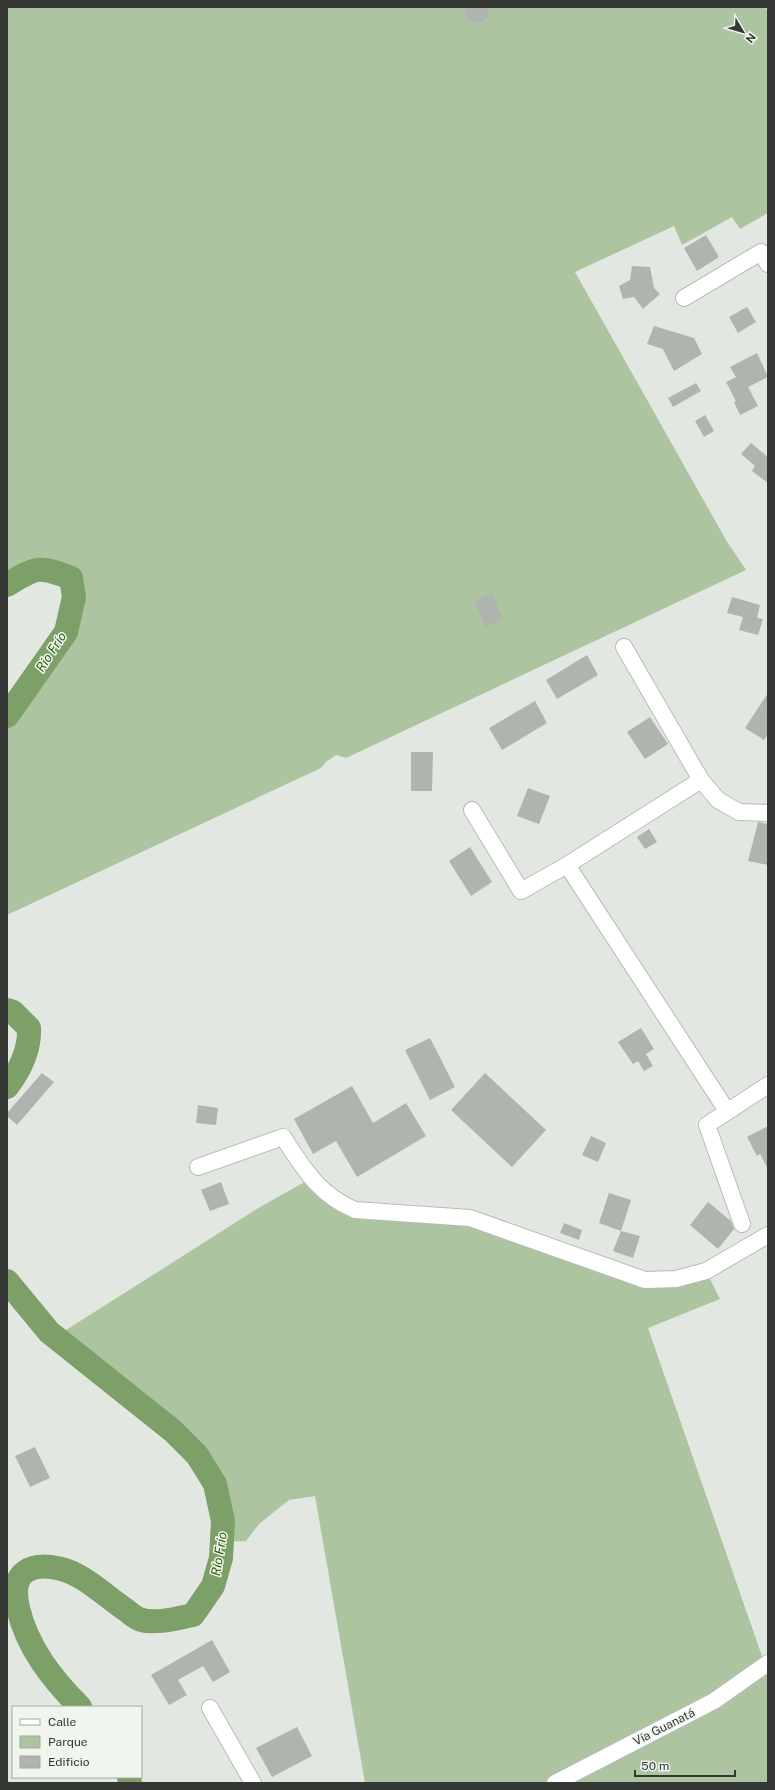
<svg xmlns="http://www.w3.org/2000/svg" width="775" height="1790" viewBox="0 0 775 1790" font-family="'Public Sans',sans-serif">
<rect width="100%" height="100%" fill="#e3e7e1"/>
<!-- green -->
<path fill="#adc4a1" d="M7 7H765L768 12V213L740 229 732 217 682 245 674 226 575 272 726 540 746 570 346 758 336 755 327 761 321 768 7 915V716L66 632 74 597 71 578C38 565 36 567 7 585Z
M310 1179 338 1203 470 1218 645 1280 706 1271 720 1299 648 1328 765 1665 768 1663V1783H365L315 1496 289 1500 259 1524 246 1541 222 1542 223 1521 215 1484 197 1455 173 1431 55 1337 260 1207Z"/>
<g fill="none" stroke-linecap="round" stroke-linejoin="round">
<!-- river -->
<path stroke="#7ca068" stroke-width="24" d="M7 585C36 567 38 565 71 578L74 597 66 632 7 716
M7 1010 13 1012 29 1028C30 1050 20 1070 7 1087
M7 1281 49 1332 173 1431 197 1455 215 1484 223 1521 221 1558 213 1586 193 1615C178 1618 154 1625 139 1619 134 1617 130 1613 126 1610 102 1594 81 1570 51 1567 42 1566 33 1566 25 1572 14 1580 15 1595 18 1608 27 1647 52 1679 80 1707
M129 1777 130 1783"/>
</g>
<!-- building -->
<path fill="#b0b4ae" d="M465 7H487L488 15 483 22 475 23 466 18Z
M706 235 719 257 697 271 684 248Z
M632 266 650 267 654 288 660 294 643 309 634 297 623 299 619 286 630 280Z
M747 307 756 322 738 333 729 317Z
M654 326 694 338 702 354 674 371 663 349 647 344Z
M757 353 768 377 748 387 758 406 740 415 734 402 736 401 726 382 736 377 730 367Z
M696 383 701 391 673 407 668 398Z
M705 415 714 431 704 437 695 421Z
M751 443 768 457V483L752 471 755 466 741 454Z
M492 593 503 619 486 627 474 601Z
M732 597 760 605 757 618 763 619 758 635 739 630 743 617 727 613Z
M587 655 598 675 557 699 546 680Z
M768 693V734L764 740 745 728Z
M535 701 547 723 502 750 489 728Z
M650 717 668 744 645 759 627 732Z
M411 752H433L432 791H411Z
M528 788 550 796 539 824 517 816Z
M758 822 768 824V865L748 861Z
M649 829 657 842 645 849 637 837Z
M470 847 492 882 471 896 449 861Z
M641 1028 654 1049 646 1054 653 1066 644 1071 638 1061 633 1064 618 1042Z
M430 1038 455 1087 430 1100 405 1050Z
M42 1073 54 1082 17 1125 7 1116V1113Z
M485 1073 546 1130 512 1167 451 1110Z
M352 1086 373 1123 406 1103 426 1136 357 1177 336 1141 313 1154 294 1119Z
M198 1105 218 1108 216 1125 196 1123Z
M768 1126V1169L760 1154 757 1156 747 1137Z
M591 1136 606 1143 598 1162 582 1155Z
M221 1182 229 1204 210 1211 201 1190Z
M609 1193 631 1200 621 1231 599 1223Z
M708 1202 731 1221 734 1229 718 1249 690 1225Z
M564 1223 582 1230 579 1240 560 1233Z
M621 1231 640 1236 633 1258 613 1251Z
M35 1447 50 1478 30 1487 15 1456Z
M212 1640 230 1672 213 1682 203 1666 178 1680 187 1695 169 1705 151 1675Z
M297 1727 312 1756 272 1777 256 1748Z"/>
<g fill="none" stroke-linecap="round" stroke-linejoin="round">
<defs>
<path id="minor" d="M684 298 761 252 768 264
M624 647 701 780 718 800 739 812 768 813
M472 810 521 891 567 865 701 780
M567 865 727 1111
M198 1167 283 1137C304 1169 318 1194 355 1210L470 1218 645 1280 676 1279 706 1271 768 1235
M742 1224 707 1125 768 1085
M210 1708 253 1783
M555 1783 714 1701 768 1663"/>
</defs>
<!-- minor casing -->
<use href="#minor" stroke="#b7bcb5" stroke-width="18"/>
<!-- minor -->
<use href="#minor" stroke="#fff" stroke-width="16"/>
</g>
<g text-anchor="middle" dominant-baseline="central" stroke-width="3" stroke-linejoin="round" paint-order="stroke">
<!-- street labels -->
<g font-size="12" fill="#353735" stroke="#f0f5ee">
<text transform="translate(664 1727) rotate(-27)">Vía Guanatá</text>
</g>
<!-- water labels -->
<g font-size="13" font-style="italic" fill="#2e5b06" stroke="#f0f5ee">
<text transform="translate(51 652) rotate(-57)">Río Frío</text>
<text transform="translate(219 1554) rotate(-81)">Río Frío</text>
</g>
</g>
<!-- border -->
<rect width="775" height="1790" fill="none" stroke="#353735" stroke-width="16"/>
<!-- legend -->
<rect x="12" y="1706" width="130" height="72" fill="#f0f5ee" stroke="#a5a9a4"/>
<rect x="20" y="1719" width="20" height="6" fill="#ffffff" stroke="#a5a9a4"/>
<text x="48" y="1726" font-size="12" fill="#353735">Calle</text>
<rect x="20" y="1736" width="20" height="12" fill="#adc4a1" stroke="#a5a9a4"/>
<text x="48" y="1746" font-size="12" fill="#353735">Parque</text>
<rect x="20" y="1756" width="20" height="12" fill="#b0b4ae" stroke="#a5a9a4"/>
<text x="48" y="1766" font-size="12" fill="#353735">Edificio</text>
<!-- north arrow -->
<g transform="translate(743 32) rotate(128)" stroke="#f0f5ee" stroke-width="3" paint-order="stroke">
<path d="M0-3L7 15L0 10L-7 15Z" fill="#353735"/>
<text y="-6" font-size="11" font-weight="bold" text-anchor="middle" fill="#353735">N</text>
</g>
<!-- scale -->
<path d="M635 1770v6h100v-6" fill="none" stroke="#353735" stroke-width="2"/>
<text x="641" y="1770" font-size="12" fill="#353735" stroke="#f0f5ee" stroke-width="3" paint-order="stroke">50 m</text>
</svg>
